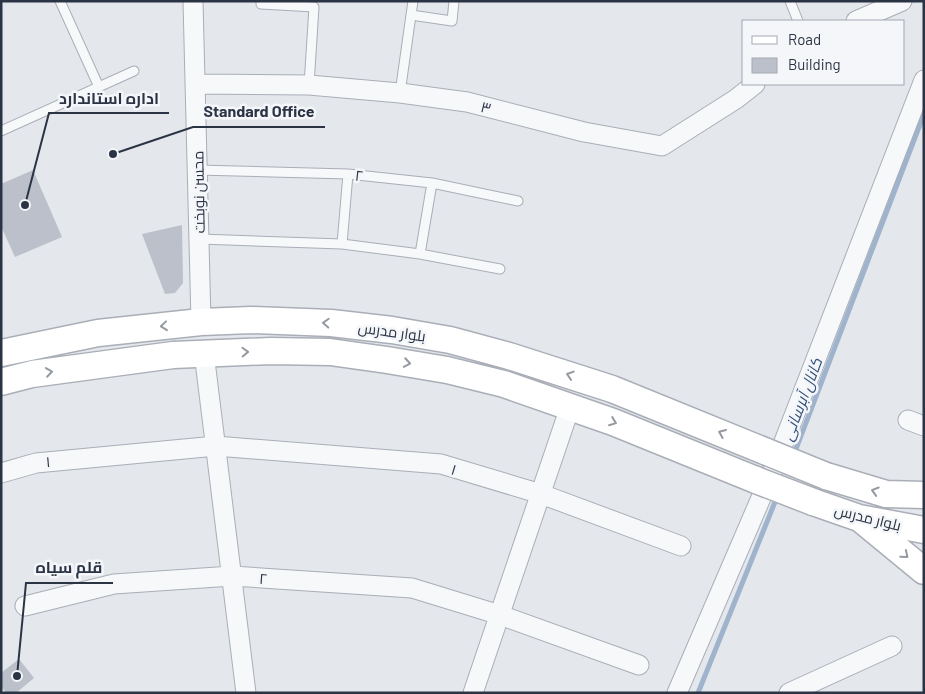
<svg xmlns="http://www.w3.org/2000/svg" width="925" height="694" viewBox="0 0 925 694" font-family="Barlow,Cairo,sans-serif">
<rect width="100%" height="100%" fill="#e4e7ec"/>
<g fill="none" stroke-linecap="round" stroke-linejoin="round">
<!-- stream -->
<path stroke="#9fb4cc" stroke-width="5" d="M794 454 924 114
M698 693 777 497"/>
</g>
<!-- building -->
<path fill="#bbc0ca" d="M33 170 62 237 15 257 1 226V184Z
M182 225 183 283 175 293 165 294 142 234Z
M19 659 34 678 16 693H6L1 686V673Z"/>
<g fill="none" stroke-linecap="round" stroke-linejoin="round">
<defs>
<path id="lane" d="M60 1 99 87
M261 1V4L314 7 309 85
M790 1 798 21
M411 15 413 1
M400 93 411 15 452 21 454 1
M1 131 134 71
M197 170 348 174 432 183 518 201
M199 239 342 244 420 254 500 269
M342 244 348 174
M420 254 432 183"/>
<path id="street" d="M193 1 201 322
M856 21 902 1
M195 84 309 85 400 93 467 102 584 132 662 146 736 99 755 84
M204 353 246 693
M908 420 924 426
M1 473 36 463 216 446 441 464 541 494 681 546
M25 606 114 584 232 576 412 588 500 615 639 665
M473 693 570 407
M677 693 773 470 924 80
M789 693 892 646"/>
<path id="secondary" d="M1 353 98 333 201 322 251 320 331 323 392 330 450 340 509 356 612 389 767 452
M1 382 32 374 173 355 271 351 330 352 387 360 447 370 504 384 613 422 756 480
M826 476 886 494 924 495
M813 502 859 518 924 530
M862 520 924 571"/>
</defs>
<!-- lane casing -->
<use href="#lane" stroke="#a9aeb7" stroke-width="11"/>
<!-- street casing -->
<use href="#street" stroke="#a9aeb7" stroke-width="21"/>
<!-- secondary casing -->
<use href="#secondary" stroke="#a9aeb7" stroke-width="29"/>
<!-- lane -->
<use href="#lane" stroke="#f7f8fa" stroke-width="9"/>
<!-- street -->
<use href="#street" stroke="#f7f8fa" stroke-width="19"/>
<!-- secondary -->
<use href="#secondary" stroke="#fff" stroke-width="26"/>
<defs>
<path id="secondary-bridge" d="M767 452 826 476
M756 480 813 502"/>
</defs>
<!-- secondary-bridge casing -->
<use href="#secondary-bridge" stroke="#a9aeb7" stroke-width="29" stroke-linecap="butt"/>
<!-- secondary-bridge -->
<use href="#secondary-bridge" stroke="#fff" stroke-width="26"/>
</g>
<!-- one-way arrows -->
<defs><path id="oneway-chevron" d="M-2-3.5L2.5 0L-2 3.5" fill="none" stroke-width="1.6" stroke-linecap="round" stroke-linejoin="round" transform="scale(1.25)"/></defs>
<g stroke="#959aa2">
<use href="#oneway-chevron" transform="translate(326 323) rotate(-177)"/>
<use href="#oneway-chevron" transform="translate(164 326) rotate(174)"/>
<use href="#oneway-chevron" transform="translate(245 352) rotate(-2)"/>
<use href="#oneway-chevron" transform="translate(407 363) rotate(10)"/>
<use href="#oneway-chevron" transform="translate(49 372) rotate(-8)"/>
<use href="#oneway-chevron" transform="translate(570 375) rotate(-162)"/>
<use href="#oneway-chevron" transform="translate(613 422) rotate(21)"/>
<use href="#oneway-chevron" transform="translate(722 433) rotate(-157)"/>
<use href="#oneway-chevron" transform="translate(875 491) rotate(-163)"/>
<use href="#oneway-chevron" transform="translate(905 555) rotate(40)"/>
</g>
<g text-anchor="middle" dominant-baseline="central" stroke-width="5" stroke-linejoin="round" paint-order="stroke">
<!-- street labels -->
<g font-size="15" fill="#2b3445" stroke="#f4f6f9">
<text transform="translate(486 107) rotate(14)">۳</text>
<text transform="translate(359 175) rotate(6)">۲</text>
<text transform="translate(198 192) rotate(-91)">محسن نوبخت</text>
<text transform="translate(392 331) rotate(8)">بلوار مدرس</text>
<text transform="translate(48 461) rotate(-5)">۱</text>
<text transform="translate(454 469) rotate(17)">۱</text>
<text transform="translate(868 517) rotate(14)">بلوار مدرس</text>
<text transform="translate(263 578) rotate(4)">۲</text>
</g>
<!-- water labels -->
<g font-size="16" font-style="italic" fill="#34527a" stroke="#f4f6f9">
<text transform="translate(801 399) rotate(-69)">کانال آبرسانی</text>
</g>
</g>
<!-- callouts -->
<path fill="none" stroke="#2b3445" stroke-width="2" d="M25 205L49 113H169M113 154L193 127H325M17 676L26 583H113"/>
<g fill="#2b3445" stroke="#f4f6f9" stroke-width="2">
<circle cx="25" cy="205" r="5"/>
<circle cx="113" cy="154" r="5"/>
<circle cx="17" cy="676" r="5"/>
</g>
<g font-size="16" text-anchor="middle" font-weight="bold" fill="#2b3445" stroke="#f4f6f9" stroke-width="5" stroke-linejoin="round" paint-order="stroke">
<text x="109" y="104">اداره استاندارد</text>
<text x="259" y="117">Standard Office</text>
<text x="69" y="573">قلم سیاه</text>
</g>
<!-- border -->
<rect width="925" height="694" fill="none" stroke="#2b3445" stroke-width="5"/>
<!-- legend -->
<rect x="742" y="20" width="162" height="65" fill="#f4f6f9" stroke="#a4a8b1"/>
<rect x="752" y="36" width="25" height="8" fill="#ffffff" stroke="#a4a8b1"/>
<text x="788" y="45" font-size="15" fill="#2b3445">Road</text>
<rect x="752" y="58" width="25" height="15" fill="#bbc0ca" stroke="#a4a8b1"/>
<text x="788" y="70" font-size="15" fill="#2b3445">Building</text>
</svg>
